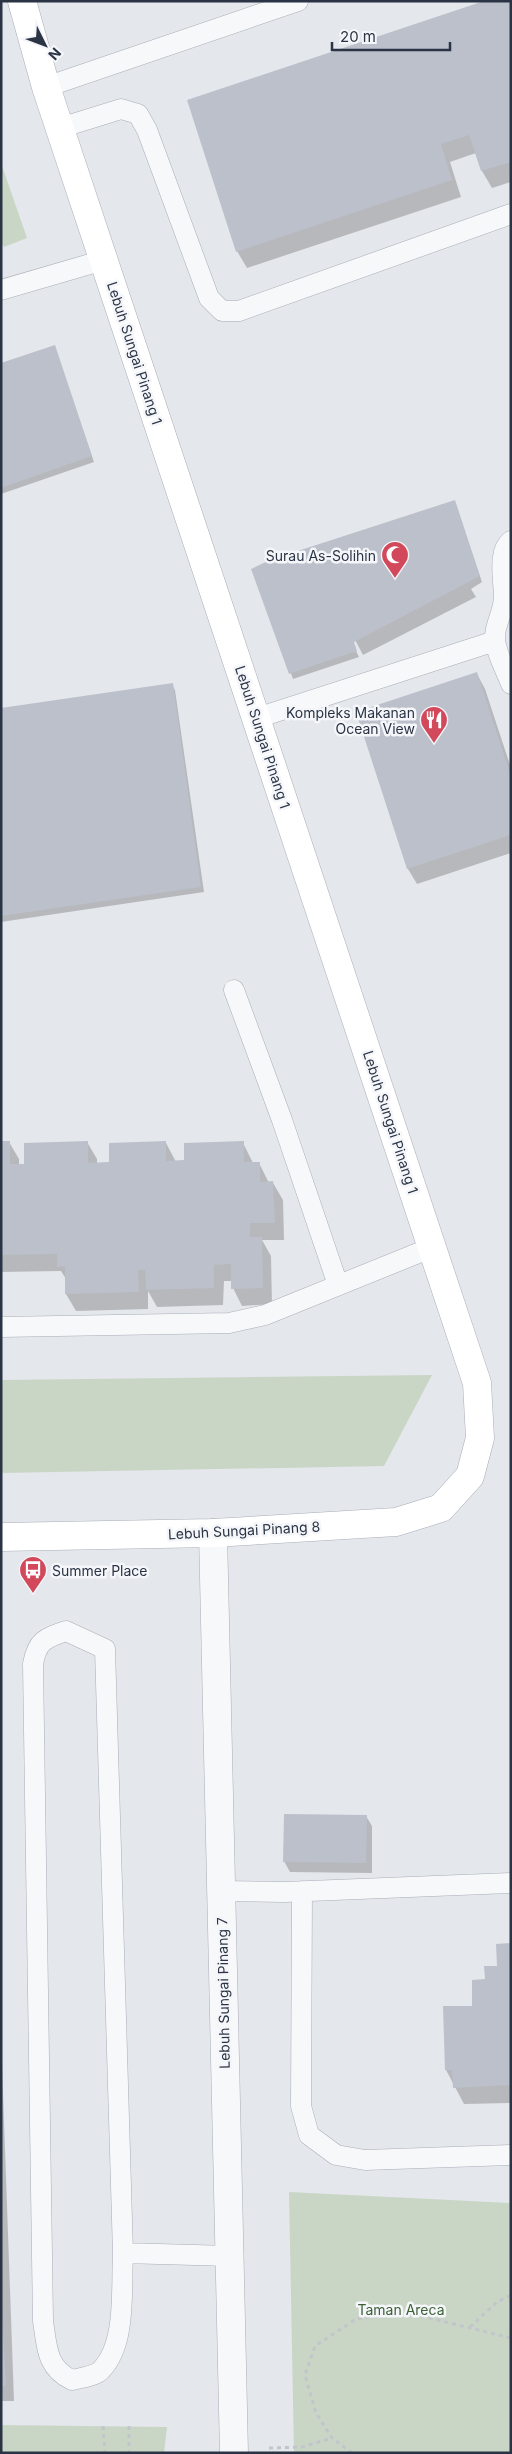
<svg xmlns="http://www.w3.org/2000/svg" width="512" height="2454" viewBox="0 0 512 2454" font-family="Inter,sans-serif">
<rect width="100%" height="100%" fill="#e4e7ec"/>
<!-- green -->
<path fill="#c9d6c5" d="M1 163 27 238 4 247 1 241Z
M432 1375 384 1466 1 1473V1380Z
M289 2192 511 2203V2453H294Z
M1 2425 167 2427 164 2453H1Z"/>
<!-- shadow -->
<path fill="#0003" d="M511 1V182L492 188 482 171 476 153 450 162 461 197 247 268 237 251Z
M54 346 94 462 1 494V364Z
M454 501 482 582 471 589 476 597 363 655 334 600 332 601 359 657 293 679 253 570 270 561Z
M477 674 485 689 511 768V853L417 884 408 869 358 713Z
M172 685 175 690 204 892 1 922V709Z
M9 1142 19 1159V1165H25L87 1142 97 1159V1164L110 1163 166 1143 176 1162H185L243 1143 253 1163H259L269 1183H273L283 1200 284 1240H262L271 1256 272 1304 242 1306 233 1288 232 1281H224L223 1305 157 1307 148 1291V1309L76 1311 66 1294V1279L61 1271 1 1272V1143Z
M366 1816 372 1826V1873L290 1872 284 1861Z
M511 1944V2103L464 2104 446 2070 486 1980 499 1967Z
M1 2037 14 2401H1Z"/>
<!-- building -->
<path fill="#bbc0ca" d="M484 1H511V162L481 171 469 135 441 144 452 180 236 252 187 100Z
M55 345 92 456 1 488V363Z
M455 500 480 576 354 642 357 651 289 674 251 569 270 560Z
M477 672 511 776V835L407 869 356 712Z
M173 683 201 887 1 916V708Z
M1 1141H10V1164H24V1143L88 1141V1163L109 1162V1143L166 1141V1161L184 1160V1143L244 1141V1162H260V1182L273 1181 275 1223H250V1237H262L263 1288 231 1289V1264L214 1265V1288L146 1290 145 1270H138L139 1292 65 1294V1266L57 1267V1254L1 1255Z
M284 1814 367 1815 366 1863 283 1862Z
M511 1943V2085L453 2088 452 2070H445L443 2006H472V1980L485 1979 484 1966H497L496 1944Z
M1 2300 6 2386H1Z"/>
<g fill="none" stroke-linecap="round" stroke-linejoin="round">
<defs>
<path id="lane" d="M46 87 298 1
M60 128 121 109 138 114 147 130 209 298 222 311H239L511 214
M1 290 104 260
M511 541C497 551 504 582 504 597 504 612 494 625 495 639 496 654 506 670 511 684
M257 718 495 641
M234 990 282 1120 338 1285
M1 1327 229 1323 265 1315 433 1247
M66 1631 105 1649 123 2253C121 2288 127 2344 101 2370 96 2376 80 2378 72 2380 46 2368 47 2346 43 2321L33 1664C37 1641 45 1638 66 1631Z
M221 1891 284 1892 511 1883
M302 1891 301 2106 309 2135 336 2155 365 2160 511 2155
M123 2253 230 2256"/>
<path id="street" d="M213 1533 234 2453"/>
<path id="secondary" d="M1 1537 213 1533 396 1522 441 1508 470 1476 480 1438 477 1383 46 87 22 1"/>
</defs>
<!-- lane casing -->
<use href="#lane" stroke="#a9aeb7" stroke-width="21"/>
<!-- street casing -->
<use href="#street" stroke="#a9aeb7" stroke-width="29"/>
<!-- secondary casing -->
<use href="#secondary" stroke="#a9aeb7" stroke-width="29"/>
<!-- path -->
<path stroke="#c2c5cb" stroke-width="3" stroke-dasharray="4 4" stroke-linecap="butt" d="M470 2327 497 2302 511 2295
M103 2426 105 2453
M129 2426V2453
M269 2448 302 2447 332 2438
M352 2453 332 2438 316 2413 305 2375 315 2346 356 2319 405 2312 511 2338"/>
<!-- lane -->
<use href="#lane" stroke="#f7f8fa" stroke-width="20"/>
<!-- street -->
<use href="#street" stroke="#f7f8fa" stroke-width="28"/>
<!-- secondary -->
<use href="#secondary" stroke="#fff" stroke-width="28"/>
</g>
<!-- icons -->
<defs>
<symbol id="mosque-pin" viewBox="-11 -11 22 30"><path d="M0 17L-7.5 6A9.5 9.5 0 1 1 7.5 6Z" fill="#d1495b" stroke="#f4f6f9"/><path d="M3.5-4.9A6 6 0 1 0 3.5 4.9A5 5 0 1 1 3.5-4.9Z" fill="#fff"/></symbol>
<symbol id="restaurant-pin" viewBox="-11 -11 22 30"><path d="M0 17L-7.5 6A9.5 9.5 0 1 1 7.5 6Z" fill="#d1495b" stroke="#f4f6f9"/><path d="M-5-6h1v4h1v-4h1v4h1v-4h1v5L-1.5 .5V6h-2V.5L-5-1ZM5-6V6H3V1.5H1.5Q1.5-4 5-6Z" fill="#fff"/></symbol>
<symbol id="bus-pin" viewBox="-11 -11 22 30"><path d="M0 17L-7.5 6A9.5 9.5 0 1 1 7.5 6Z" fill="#d1495b" stroke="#f4f6f9"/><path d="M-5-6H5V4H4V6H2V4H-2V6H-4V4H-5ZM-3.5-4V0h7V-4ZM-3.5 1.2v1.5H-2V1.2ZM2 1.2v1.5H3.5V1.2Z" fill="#fff"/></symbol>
</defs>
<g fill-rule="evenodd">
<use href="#mosque-pin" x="379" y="539" width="32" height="43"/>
<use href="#restaurant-pin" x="418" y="704" width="32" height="43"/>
<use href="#bus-pin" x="17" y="1554" width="32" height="43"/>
</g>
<g text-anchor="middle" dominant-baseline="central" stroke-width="5" stroke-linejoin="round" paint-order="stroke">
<!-- street labels -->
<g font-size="14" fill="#2b3445" stroke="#f4f6f9">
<text transform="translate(135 353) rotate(72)">Lebuh Sungai Pinang 1</text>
<text transform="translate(263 737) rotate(72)">Lebuh Sungai Pinang 1</text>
<text transform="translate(391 1122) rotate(72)">Lebuh Sungai Pinang 1</text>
<text transform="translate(244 1530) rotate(-3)">Lebuh Sungai Pinang 8</text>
<text transform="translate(223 1993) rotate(-91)">Lebuh Sungai Pinang 7</text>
</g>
<!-- poi labels -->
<g font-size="14" fill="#2b3445" stroke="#f4f6f9" text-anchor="end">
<text x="376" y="555">Surau As-Solihin</text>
<text x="415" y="712">Kompleks Makanan<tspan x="415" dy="16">Ocean View</tspan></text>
<text x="52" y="1570" text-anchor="start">Summer Place</text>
</g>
<!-- park labels -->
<g font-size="14" fill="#3f6138" stroke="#f4f6f9">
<text x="401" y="2309">Taman Areca</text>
</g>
</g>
<!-- border -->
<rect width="512" height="2454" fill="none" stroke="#2b3445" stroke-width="5"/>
<!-- north arrow -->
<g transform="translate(45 45) rotate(132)" stroke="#f4f6f9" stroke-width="4" paint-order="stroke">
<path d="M0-4L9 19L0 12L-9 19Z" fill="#2b3445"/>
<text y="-8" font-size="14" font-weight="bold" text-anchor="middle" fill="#2b3445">N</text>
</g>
<!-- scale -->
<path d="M332 42v8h118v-8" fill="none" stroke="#2b3445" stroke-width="2.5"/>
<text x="340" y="42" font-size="15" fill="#2b3445" stroke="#f4f6f9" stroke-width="4" paint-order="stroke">20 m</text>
</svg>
